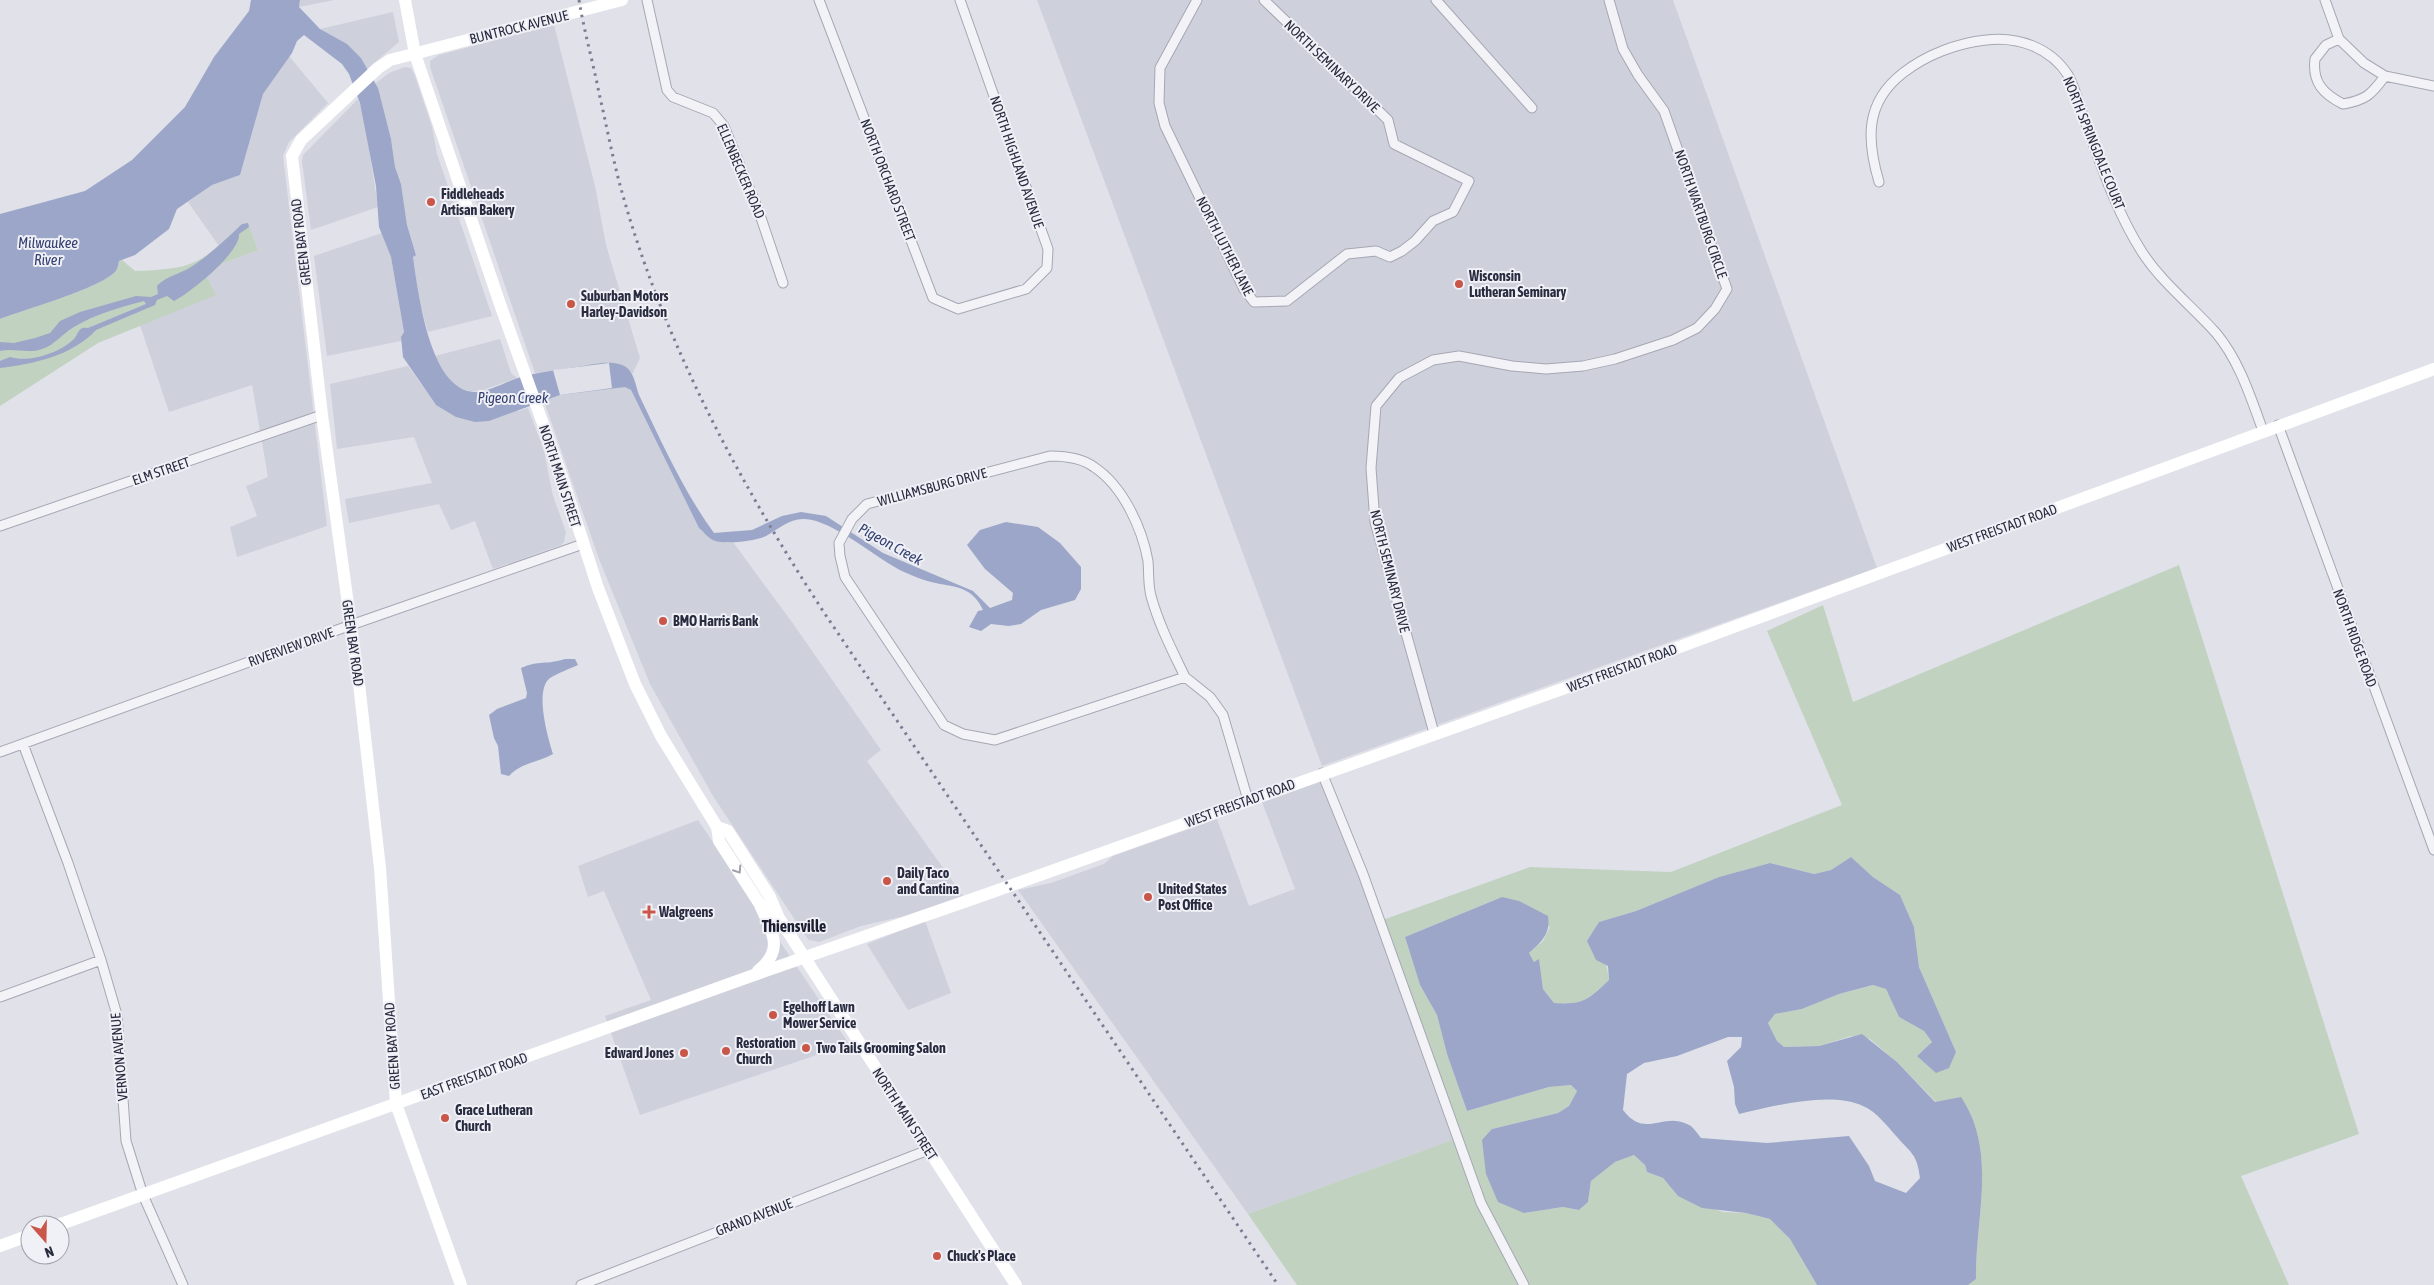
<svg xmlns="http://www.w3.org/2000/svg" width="2434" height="1285" viewBox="0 0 2434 1285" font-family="'Asap Condensed',sans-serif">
<rect width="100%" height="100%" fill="#e0e1e9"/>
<!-- built -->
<path fill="#ced0db" d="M300 0H334L299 7Z
M1037 0H1673L1877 568 1322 766Z
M393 12 399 42 367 69 361 58 320 29Z
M554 25 595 186 606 245 640 358 632 375 628 370 609 363 535 373 430 67V61L439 55Z
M289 56 328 103 289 142 283 156 327 526 237 557 230 527 257 516 246 486 268 477 252 385 169 412 140 325 215 295 207 277 216 266 258 250 248 223 242 224 219 246 188 202 212 185 240 175 263 94Z
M405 67 411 68 415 76 432 127 437 154 492 316 428 332 419 300 413 256 416 254 407 225 401 184 395 167 391 139 376 83 389 73Z
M358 99 363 111 378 207 311 230 302 161 303 155Z
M382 233 391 257 404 332 401 341 327 356 314 256Z
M500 339 511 373 517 378 480 391H469L456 387 450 382 435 356Z
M408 366 436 405 519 411 528 408 544 451 553 496 566 532 564 542 561 545 493 569 475 521 451 530 439 504 349 523 345 499 432 483 414 437 337 449 330 384Z
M625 386 631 390 699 528 726 543 733 542 794 625 881 750 867 761 963 896 905 916 861 926 819 942 809 940 805 935 713 796 650 684 599 559 544 401 560 395Z
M1326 778 1458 1138 1248 1214 1018 890 1051 883 1104 864 1113 856 1217 819 1249 906 1295 889 1262 802Z
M698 820 849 1044 640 1115 605 1016 651 1000 604 891 588 897 578 866Z
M925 921 951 993 908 1010 867 944Z"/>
<!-- green -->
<path fill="#c1d2c1" d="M248 223 258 250 216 266 207 277 216 295 98 343 0 406V319C26 309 98 289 115 272 118 269 118 265 119 261L122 260 135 271C195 269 200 264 242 224Z
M2179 565 2359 1134 2241 1176 2289 1285H1968L1976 1279C1975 1218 1998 1152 1961 1098L1936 1102 1897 1062 1870 1039 1851 1036 1819 1046 1784 1047 1777 1041 1768 1023 1775 1014 1802 1009 1839 994 1874 985 1886 989 1899 1017 1924 1031 1932 1042 1917 1056 1956 1052 1919 967 1914 927 1900 895 1873 877 1851 857 1831 870 1814 874 1770 863 1719 877 1636 911 1599 922 1609 980C1587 1000 1584 1005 1554 1003L1543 989 1539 960 1534 962 1529 953 1543 941 1550 927 1502 897 1405 937 1420 985 1437 1015 1447 1054 1467 1111 1549 1087 1571 1085 1577 1091 1569 1106 1558 1113 1492 1129 1524 1213 1563 1207 1579 1210 1588 1202 1591 1181 1615 1162 1634 1155 1645 1165 1647 1172 1663 1178 1678 1196 1723 1212 1746 1213 1770 1219 1790 1239 1817 1285H1297L1248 1214 1458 1138 1380 921 1530 867 1671 872 1842 805 1767 631 1823 605 1853 702Z"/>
<!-- water -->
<path fill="#9ca6c8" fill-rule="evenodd" d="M251 0H300L299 7 320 29 347 44 361 58 378 88 391 139 395 167 401 184 407 225 416 255 413 257C418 290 429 391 475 392 488 392 505 382 518 378 537 372 557 370 577 367 591 365 608 360 622 365 635 370 635 386 640 397 662 443 684 492 714 533L752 530 782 516 801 512 826 516 883 553 973 591 990 608 1012 600 1013 593 985 569 967 545 980 530 1006 522 1038 527 1060 543 1081 567V589L1075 600 1041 610 1021 624 1009 626 991 624 981 631 969 627 978 611 983 610C974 590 960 587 940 584 929 582 915 577 904 572 878 560 831 518 803 519 789 519 777 530 766 536 757 541 722 545 713 540 708 538 703 531 699 528L631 390 625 387 560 395 489 421 475 422 456 417 436 405 403 357 401 337 404 332 391 257 379 227 376 186 360 103 349 74 342 64 304 35 297 41 292 53 263 94 240 175 212 185 177 209 169 229 135 255 119 261C118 265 118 269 115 272 98 289 26 309 0 319V214L85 191 132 160 185 107 214 57 249 11Z
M248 223 249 227 239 234C241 252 190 293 174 301L167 296 157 300 155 305 96 330C72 356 33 364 0 368V361L10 357C29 363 60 353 74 339 79 333 78 326 88 328L146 304 144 301C121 307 95 314 74 327 63 333 55 345 42 349 28 354 14 348 0 351V342L14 343 35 338 50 333 60 321 80 312 136 296 151 297 158 294 157 286C166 276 180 274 191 267 210 255 226 239 242 224Z
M565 659H575L578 665C569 669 558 673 550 678 534 690 548 738 553 754 539 762 520 763 509 776L501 774 498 746 494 738 489 715 497 709 526 698 527 693 521 668C539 660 547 665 565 659Z
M1851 857 1873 877 1900 895 1914 927 1919 967 1956 1052 1949 1068 1936 1073 1917 1056 1932 1042 1924 1031 1899 1017 1886 989 1873 985 1839 994 1802 1009 1775 1014 1768 1023 1777 1041 1784 1047 1819 1046 1862 1034 1897 1062 1935 1102 1961 1097C1998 1152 1975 1218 1976 1279L1968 1285H1817L1790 1239 1770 1219 1746 1213 1702 1208 1678 1196 1663 1178 1647 1172 1645 1165 1634 1155 1615 1162 1591 1181 1588 1202 1579 1210 1563 1207 1524 1213 1498 1202 1486 1174 1482 1140 1492 1129 1558 1113 1569 1106 1577 1091 1571 1085 1549 1087 1467 1111 1447 1054 1437 1015 1420 985 1405 937 1502 897 1519 901 1548 916C1551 934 1541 942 1529 953L1534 962 1539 959 1543 989 1554 1003C1583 1005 1588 1000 1609 980L1608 966 1596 960 1587 941 1599 922 1636 911 1719 877 1770 863 1814 874 1831 870ZM1728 1037H1742L1741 1047 1727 1061 1734 1087 1735 1104 1739 1114C1773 1106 1830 1091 1863 1106 1877 1112 1887 1126 1897 1137 1912 1154 1917 1154 1920 1178L1906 1193 1875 1181 1869 1166 1849 1136 1767 1143 1701 1138C1697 1133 1693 1126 1687 1124 1662 1112 1645 1139 1623 1110L1627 1074 1644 1063 1677 1056Z"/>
<!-- pier -->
<path fill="#e0e1e9" d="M609 363 612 388 560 395 553 370Z"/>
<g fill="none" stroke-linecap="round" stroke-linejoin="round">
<defs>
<path id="street" d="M647 0 667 90 673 97 713 113 724 126 759 212 783 283
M819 0 933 298 958 309 1026 289 1047 268 1048 249 960 0
M1197 0 1160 68 1159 103 1165 126 1244 289 1254 302 1287 301 1347 254 1376 251 1390 257 1402 251 1415 241 1433 221 1453 212 1469 181 1394 144 1388 120 1264 0
M1436 0 1532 108
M2325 0 2339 39 2364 63 2385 76 2434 86
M2339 39 2326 45 2315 59C2312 82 2323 94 2343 104 2366 100 2371 95 2385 76
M1879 182C1867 141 1864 103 1903 73 1926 55 1957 43 1986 40 2017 36 2050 47 2068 75 2076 89 2080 109 2086 124 2102 168 2117 213 2142 252 2162 283 2192 306 2216 333 2239 360 2251 398 2263 431
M2278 425 2434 850
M1050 456C1065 456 1082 458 1094 467 1123 486 1142 528 1148 561 1149 573 1148 585 1151 596 1159 625 1172 650 1185 677L995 740 963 734 944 725 845 577 840 556 839 543 852 519 867 504Z
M0 526 322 415
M1185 677 1210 697 1223 715 1248 800
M1434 733 1375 522 1371 468 1376 406 1399 378 1433 360 1459 356 1512 366 1546 369 1583 366 1615 359 1673 340 1697 328 1715 309 1727 289 1664 111 1638 75 1623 49 1609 0
M23 744 68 863 101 960 117 1015 126 1141 143 1195 183 1285
M0 752 351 625 583 544
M1322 773 1363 874 1481 1203 1524 1285
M0 997 101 960
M581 1285 928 1150"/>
</defs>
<!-- street casing -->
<use href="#street" stroke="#a5a7b3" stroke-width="11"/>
<!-- street -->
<use href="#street" stroke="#f3f3f7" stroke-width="9"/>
<!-- secondary -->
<path stroke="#fff" stroke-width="12" d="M405 0 415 54 501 307 560 471 598 588 635 684 661 736 717 827 719 841 759 903 779 918
M717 827 728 831 770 897 779 918 1016 1285
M758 971C785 949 772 932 760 905
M58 1225 754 975 987 894 1655 656 2434 369
M0 1246 30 1235
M461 1285 396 1104 380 868 359 684 322 415 292 156 301 140 378 68 390 60 622 0"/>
<!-- rail -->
<path stroke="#7a7d92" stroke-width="3" stroke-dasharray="2.5 5" stroke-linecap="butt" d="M579 0C584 31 593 62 599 93 606 123 612 155 620 185 662 339 738 481 825 614L1278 1285"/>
</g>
<!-- one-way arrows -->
<defs><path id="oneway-chevron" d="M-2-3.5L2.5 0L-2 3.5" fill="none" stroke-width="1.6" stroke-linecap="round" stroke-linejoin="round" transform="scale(1.25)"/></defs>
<use stroke="#9fa0a9" href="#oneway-chevron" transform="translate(738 870) rotate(57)"/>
<!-- markers -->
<g fill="#ca5649" stroke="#f0f1f6" stroke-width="2">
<circle cx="431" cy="202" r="5"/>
<circle cx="1459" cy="284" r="5"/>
<circle cx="571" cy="304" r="5"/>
<circle cx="663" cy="621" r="5"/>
<circle cx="887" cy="881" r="5"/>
<circle cx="1148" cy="897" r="5"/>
<path d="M646.5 904.5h5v5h5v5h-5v5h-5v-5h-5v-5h5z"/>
<circle cx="773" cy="1015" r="5"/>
<circle cx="806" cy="1048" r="5"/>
<circle cx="726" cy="1051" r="5"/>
<circle cx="684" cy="1053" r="5"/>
<circle cx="445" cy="1118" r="5"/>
<circle cx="937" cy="1256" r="5"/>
</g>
<g text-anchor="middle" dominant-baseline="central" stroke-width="4" stroke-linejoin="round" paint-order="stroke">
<!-- street labels -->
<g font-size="14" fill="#292c40" stroke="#f0f1f6">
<text transform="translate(519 27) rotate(-14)">BUNTROCK AVENUE</text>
<text transform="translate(1332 66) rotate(44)">NORTH SEMINARY DRIVE</text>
<text transform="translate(2094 143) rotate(68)">NORTH SPRINGDALE COURT</text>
<text transform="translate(1017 162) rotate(71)">NORTH HIGHLAND AVENUE</text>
<text transform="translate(741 171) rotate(67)">ELLENBECKER ROAD</text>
<text transform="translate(888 180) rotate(69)">NORTH ORCHARD STREET</text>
<text transform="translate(1701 214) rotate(71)">NORTH WARTBURG CIRCLE</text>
<text transform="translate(301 242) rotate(-97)">GREEN BAY ROAD</text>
<text transform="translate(1225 246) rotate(63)">NORTH LUTHER LANE</text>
<text transform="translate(161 471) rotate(-19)">ELM STREET</text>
<text transform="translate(560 476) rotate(72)">NORTH MAIN STREET</text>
<text transform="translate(932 487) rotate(-15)">WILLIAMSBURG DRIVE</text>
<text transform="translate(2002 528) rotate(-20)">WEST FREISTADT ROAD</text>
<text transform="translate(1390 571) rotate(76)">NORTH SEMINARY DRIVE</text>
<text transform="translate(2355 638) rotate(70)">NORTH RIDGE ROAD</text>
<text transform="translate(353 643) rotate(82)">GREEN BAY ROAD</text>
<text transform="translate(291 647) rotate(-20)">RIVERVIEW DRIVE</text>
<text transform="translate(1622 668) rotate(-20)">WEST FREISTADT ROAD</text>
<text transform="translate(1240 803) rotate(-20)">WEST FREISTADT ROAD</text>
<text transform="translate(392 1046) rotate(-94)">GREEN BAY ROAD</text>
<text transform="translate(119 1057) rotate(-95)">VERNON AVENUE</text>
<text transform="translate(474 1076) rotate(-20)">EAST FREISTADT ROAD</text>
<text transform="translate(905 1114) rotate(57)">NORTH MAIN STREET</text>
<text transform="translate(754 1217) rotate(-21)">GRAND AVENUE</text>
</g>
<!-- poi labels -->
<g font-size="14" font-weight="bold" fill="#292c40" stroke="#f0f1f6" text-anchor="start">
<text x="441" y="194">Fiddleheads<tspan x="441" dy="16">Artisan Bakery</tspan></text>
<text x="1469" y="276">Wisconsin<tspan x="1469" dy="16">Lutheran Seminary</tspan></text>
<text x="581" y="296">Suburban Motors<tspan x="581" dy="16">Harley-Davidson</tspan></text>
<text x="673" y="621">BMO Harris Bank</text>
<text x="897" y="873">Daily Taco<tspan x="897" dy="16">and Cantina</tspan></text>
<text x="1158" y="889">United States<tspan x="1158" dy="16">Post Office</tspan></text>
<text x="659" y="912">Walgreens</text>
<text x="783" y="1007">Egelhoff Lawn<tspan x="783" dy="16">Mower Service</tspan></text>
<text x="736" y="1043">Restoration<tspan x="736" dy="16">Church</tspan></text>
<text x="816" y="1048">Two Tails Grooming Salon</text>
<text x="674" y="1053" text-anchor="end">Edward Jones</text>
<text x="455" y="1110">Grace Lutheran<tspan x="455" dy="16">Church</tspan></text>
<text x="947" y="1256">Chuck's Place</text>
</g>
<!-- water labels -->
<g font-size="15" font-style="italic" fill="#344072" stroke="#f0f1f6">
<text x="48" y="242">Milwaukee<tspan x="48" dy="17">River</tspan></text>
<text x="513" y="397">Pigeon Creek</text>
<text transform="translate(891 544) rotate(29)">Pigeon Creek</text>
</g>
<!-- quarter labels -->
<g font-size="16" font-weight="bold" fill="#1b1d30" stroke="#f0f1f6">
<text x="794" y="926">Thiensville</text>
</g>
</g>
<!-- north arrow -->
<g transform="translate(45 1240) rotate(160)"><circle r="24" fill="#f0f1f6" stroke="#a0a2ad"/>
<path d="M0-4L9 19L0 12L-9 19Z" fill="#ca5649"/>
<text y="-8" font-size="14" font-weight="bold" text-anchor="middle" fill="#292c40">N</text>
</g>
</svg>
